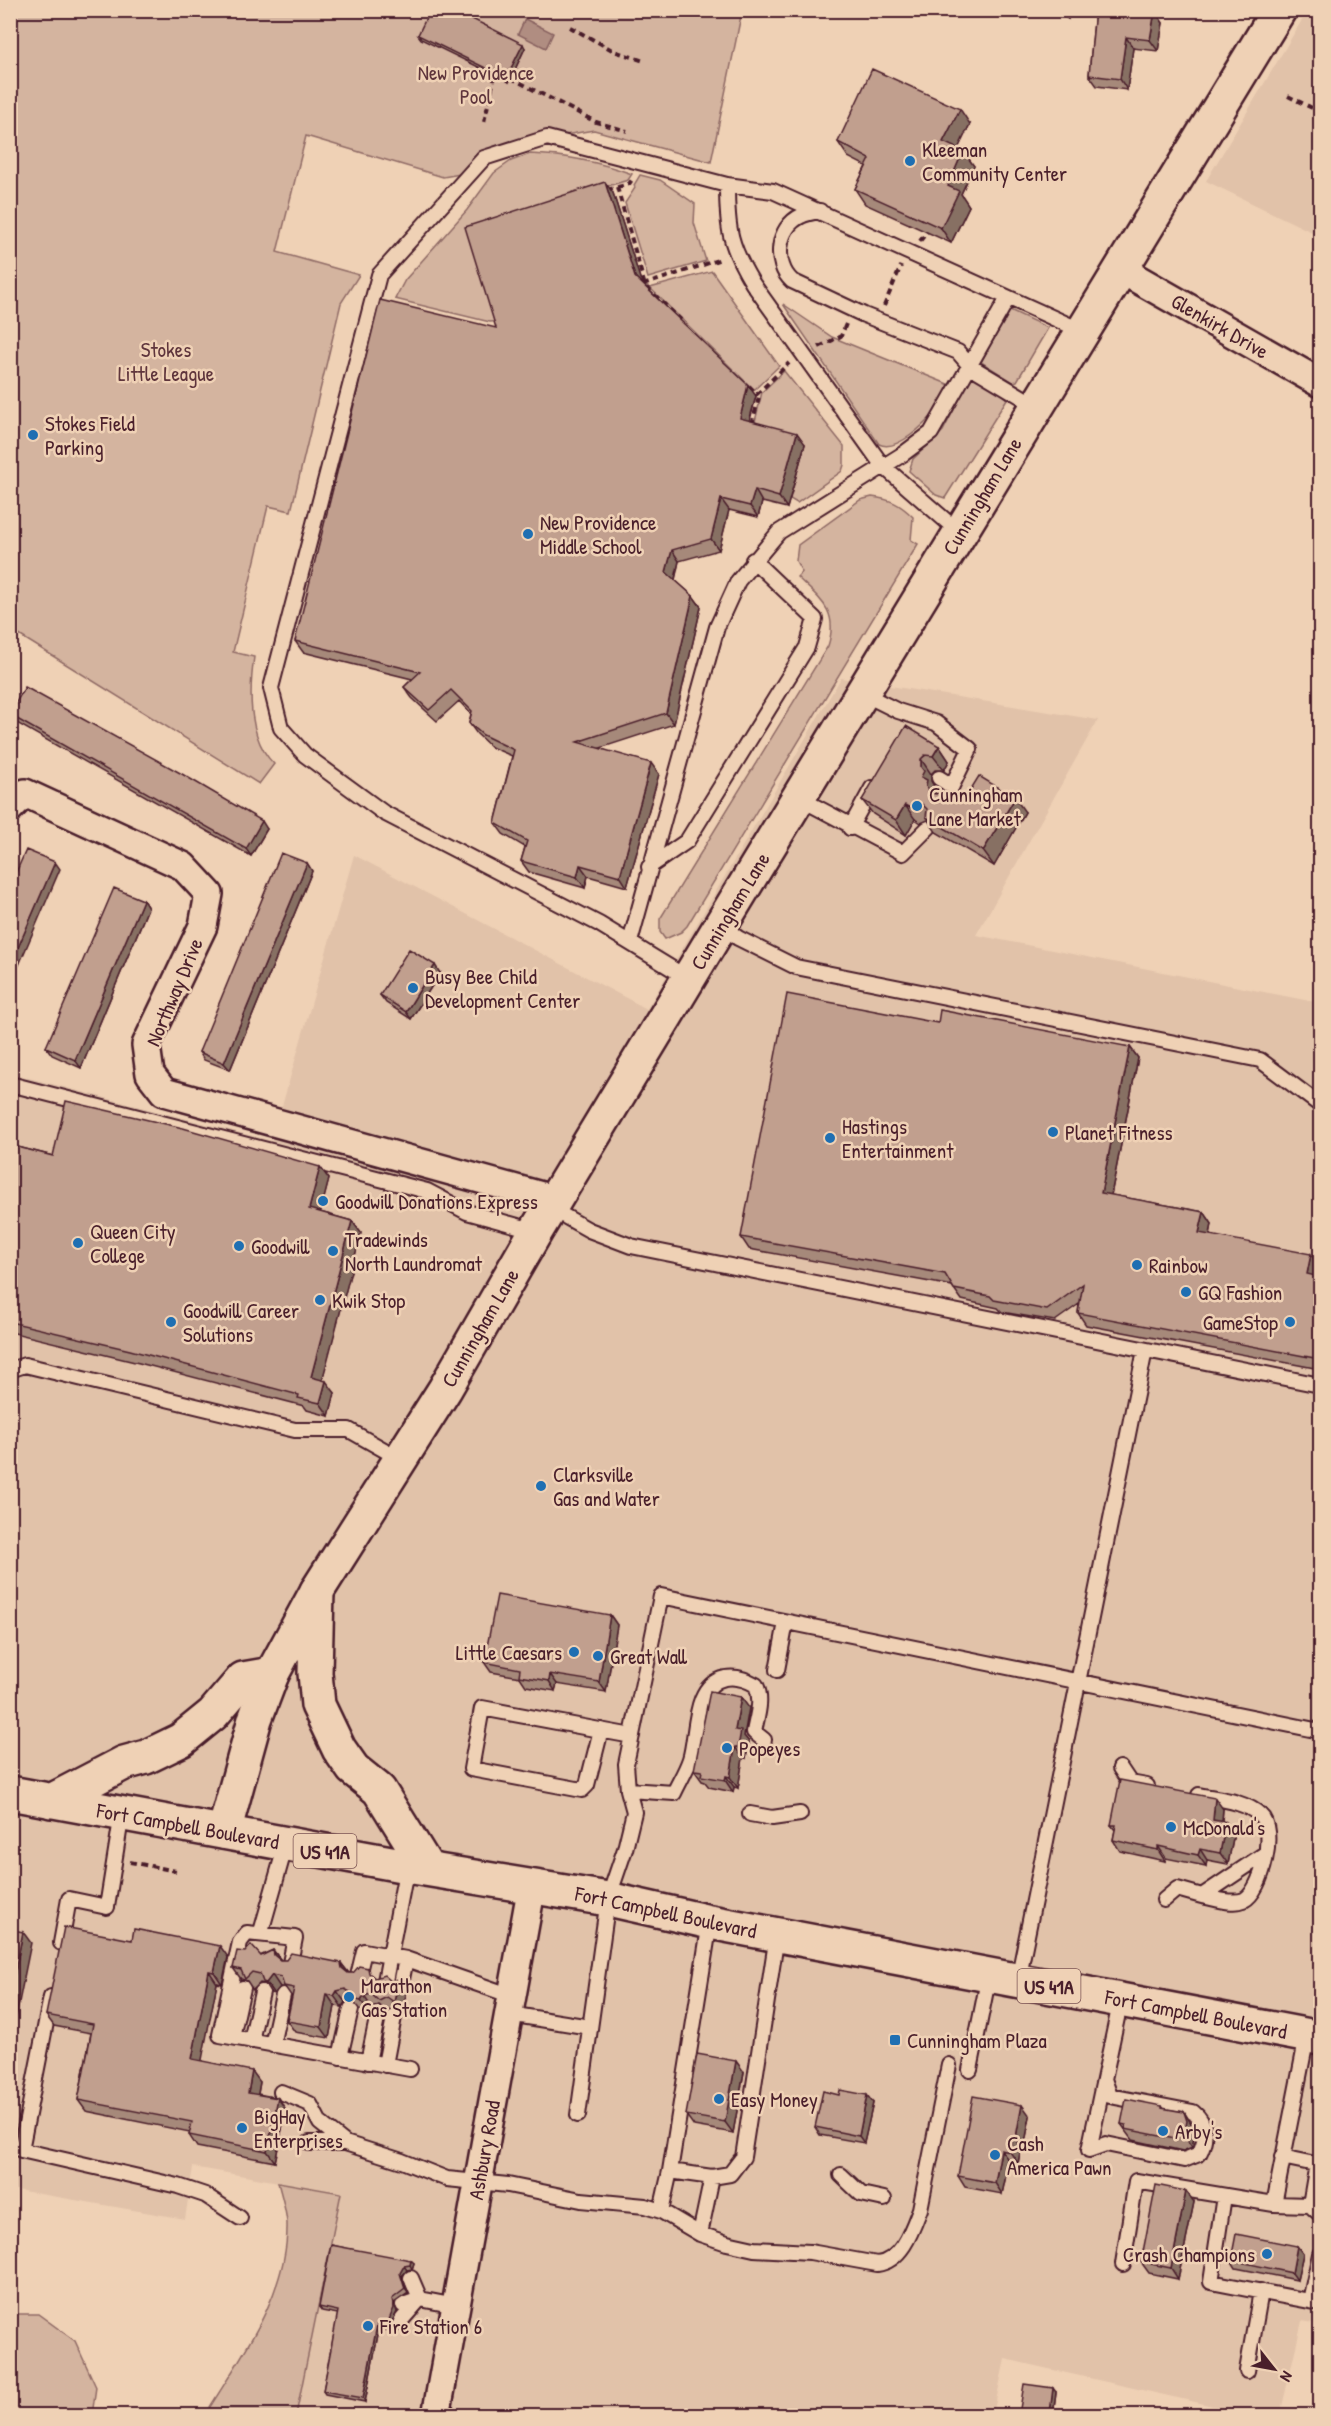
<svg xmlns="http://www.w3.org/2000/svg" width="1331" height="2426" viewBox="0 0 1331 2426" font-family="'Patrick Hand',sans-serif">
<rect width="100%" height="100%" fill="#efd1b5"/>
<filter id="ink" filterUnits="userSpaceOnUse"><feTurbulence type="fractalNoise" baseFrequency=".0167" numOctaves="2"/><feDisplacementMap in="SourceGraphic" scale="12" xChannelSelector="R" yChannelSelector="G"/><feConvolveMatrix kernelMatrix="1 2 1 2 8 2 1 2 1" color-interpolation-filters="sRGB"/></filter>
<g filter="url(#ink)">
<!-- built -->
<path fill="#e1c2a9" d="M1308 10 1320 11V236L1206 181Z
M841 678 1098 720 976 935 1320 1003V2324L1302 2321 1280 2415H1253L1005 2359 993 2415 495 2416 465 2409 457 2416 296 2415 341 2193 193 2167 185 2219 11 2189 10 1073 272 1141 354 855 647 1009Z"/>
<!-- green -->
<path fill="#d4b49f" stroke="#8f6a65" stroke-width="1.5" d="M10 11H742L711 162 594 130 547 138 484 158 472 172 443 177 306 136 277 252 359 275 341 303 291 511 268 506 233 652 254 657C249 691 248 738 274 764L259 784 11 630Z
M530 154C565 155 599 162 632 174L628 180 469 227 499 321 490 322 395 299 405 280 467 210 494 173 511 161Z
M640 175 660 180 695 204 694 223 706 261 648 278 625 203 635 188 634 185Z
M712 271 779 366 754 390 650 288Z
M783 304 832 337 950 385C946 393 942 403 937 410 926 423 897 453 879 444Z
M1010 310 1048 328 1017 381 1013 382 981 362Z
M784 371 844 446V465L842 471 797 503 790 499 805 444 753 430 762 392Z
M972 375 1001 392 1007 399 945 498 936 495 909 471 913 459 943 431Z
M872 497C890 499 900 504 913 517L911 540 918 544 687 926 681 932 665 939 660 932V919L828 646C839 611 821 600 797 577L802 572 796 561 798 545 860 500Z
M278 2182 341 2193 296 2415H205C240 2358 289 2293 287 2223 286 2209 281 2195 278 2182Z
M11 2314H38L75 2341 96 2387 92 2415 20 2416 18 2411H11Z"/>
<!-- water -->
<path fill="#b08d81" stroke="#87615f" stroke-width="1.5" d="M525 19 553 33 546 48 518 34Z"/>
<g fill="none" stroke-linecap="round" stroke-linejoin="round">
<defs>
<path id="service" d="M727 185C727 230 730 246 753 284L882 465 960 533
M820 211C814 212 807 213 801 216 777 227 773 264 792 281L864 315 958 352 970 366 1037 406
M862 693 898 711 936 723 970 749 945 800
M939 778 952 786
M799 798 903 853 929 827
M850 828 872 788
M649 867 687 841 807 647 815 619 753 560
M721 925 738 938 796 967 1260 1060 1320 1105
M630 942 717 627 738 581 779 532 903 454 931 433 1008 298
M689 979 599 924 384 813 305 755 281 728 271 688 379 275 484 158 547 138 727 185 773 191 1082 331
M10 1084 427 1191 467 1212 536 1231
M550 1208 589 1230 631 1246 1320 1385
M10 1370 25 1365 295 1430H349L402 1460
M777 1670 786 1622
M601 1730 587 1785 582 1790 471 1769 482 1708 632 1736
M1120 1768 1130 1783 1147 1786
M628 1790 674 1793C679 1782 686 1771 690 1759 698 1734 692 1685 725 1678 736 1676 746 1679 756 1685 763 1700 757 1716 754 1732L764 1740
M1199 1795C1218 1799 1245 1801 1260 1815 1277 1830 1262 1891 1244 1900 1232 1905 1214 1898 1202 1896
M750 1814 772 1818 800 1814
M1164 1900 1177 1889 1202 1896 1266 1853
M261 1932 286 1844
M61 1943 69 1899 107 1907 122 1813
M290 1963 295 1938 247 1933 240 1942 220 2035 410 2069
M358 1976 364 1951 406 1959 512 1996
M1018 1980 1145 1350
M385 1981 407 1866
M401 1984 406 1959
M51 1997 21 2150 178 2186 205 2195 240 2218
M509 2014 590 2027
M232 2037 243 1988
M251 2041 262 1992
M272 2045 283 1995
M340 2057 351 2009
M368 2062 378 2014
M385 2065 394 2017
M970 2070 989 1975
M281 2092 310 2104 320 2123 345 2143 402 2161 447 2179 508 2185 581 2200 645 2206 661 2211 700 2234 727 2243 754 2249 810 2252 877 2264C902 2261 912 2230 920 2209L949 2065
M578 2115 608 1899 625 1849 634 1812 628 1790 626 1764 661 1596 1320 1731
M309 2143H345
M1089 2150 1106 2144 1184 2160 1199 2154C1207 2139 1207 2123 1193 2112L1110 2096 1104 2079
M1089 2150 1121 1999
M1282 2157 1320 2165
M1317 2164 1310 2205 1320 2214
M670 2171 712 2177 730 2174 743 2157 777 1935
M841 2175 861 2194 884 2199
M1224 2196 1211 2282 1320 2303
M1274 2204 1307 2036
M661 2211 670 2171 710 1922
M700 2234 712 2177
M1123 2264 1136 2181 1274 2204 1310 2205
M411 2278 420 2299
M1310 2301 1320 2254
M403 2305 420 2299 456 2306
M399 2323 419 2300
M1247 2371 1261 2291"/>
<path id="minor" d="M1120 269 1320 383
M10 808 25 793 183 866 209 894 203 926 146 1045 150 1074 164 1092 556 1200
M436 2416 532 1885"/>
<path id="tertiary" d="M224 1832 255 1719 272 1674 317 1591 445 1389 536 1231 736 900 1279 10"/>
<path id="trunk" d="M317 1591 315 1673 318 1705 339 1749 353 1769 379 1790 428 1869
M10 1793 407 1866 608 1899 710 1922 1320 2038
M51 1801 124 1763 146 1757 181 1740 213 1714 243 1679 272 1674"/>
</defs>
<!-- service casing -->
<use href="#service" stroke="#4a1f2b" stroke-width="18"/>
<!-- minor casing -->
<use href="#minor" stroke="#4a1f2b" stroke-width="32"/>
<!-- tertiary casing -->
<use href="#tertiary" stroke="#4a1f2b" stroke-width="38"/>
<!-- trunk casing -->
<use href="#trunk" stroke="#4a1f2b" stroke-width="38"/>
<!-- path -->
<path stroke="#4a1f2b" stroke-width="4" stroke-dasharray="6 4.5" stroke-linecap="butt" d="M570 27 614 51 644 61
M511 78 596 122 627 131
M1288 96 1320 112
M484 122 495 75
M617 187 645 286 681 320
M607 190 629 184 634 177
M920 241 927 232
M643 285 721 259
M884 306 901 266
M819 347 841 336 846 324
M749 386 757 394 789 363
M752 424 759 397 757 394
M130 1862 176 1871"/>
<!-- service -->
<use href="#service" stroke="#efd1b5" stroke-width="14"/>
<!-- minor -->
<use href="#minor" stroke="#efd1b5" stroke-width="27"/>
<!-- tertiary -->
<use href="#tertiary" stroke="#efd1b5" stroke-width="33"/>
<!-- trunk -->
<use href="#trunk" stroke="#efd1b5" stroke-width="33"/>
</g>
<!-- wall -->
<path fill="#a6897a" stroke="#4a1f2b" stroke-width="1.5" d="M1052 10H1072L1068 19Z
M1095 10 1155 11 1163 23 1158 51 1133 48 1127 90 1097 86 1089 75Z
M418 35 525 48 509 82 421 39Z
M970 124 958 148 963 151 974 166 961 194 969 206 951 243 865 204 855 189 866 166 848 157 838 142Z
M613 193 641 282 756 396 750 420 805 444 787 508 762 502 758 517 729 510 719 550 679 561 675 580 693 596 701 607 674 724 600 748 659 774 627 887 588 876 585 888 529 872 521 861 525 847 503 834 495 823 512 756 491 747 477 734 469 723 471 714 459 701 437 721 412 698 404 687 412 679 303 652 295 641 496 328Z
M10 713 267 829 251 856 15 722 10 716Z
M939 746 949 761 944 770H935L931 774V781L934 786 933 788 936 794 963 802 1025 812 994 866 936 832 928 820 921 823 915 819 906 835 873 814 862 800Z
M307 863 312 871 230 1070 204 1060 199 1052Z
M143 900 148 908 81 1068 52 1055 46 1047Z
M440 973 411 1019 386 1003 380 995Z
M938 1023 1130 1047 1138 1058 1111 1195 1204 1212 1212 1224 1210 1235 1319 1266 1317 1276 1320 1277V1369L1086 1325 1078 1313 1079 1304 1055 1321 1002 1312 998 1308 962 1300 952 1286 749 1249 741 1237Z
M10 1145 53 1156 320 1167 329 1179 320 1212 352 1221 361 1233 322 1379 335 1393 329 1416 307 1410 304 1406 139 1363 10 1332Z
M610 1615 617 1625 606 1692 557 1684 555 1691 526 1686 520 1677 491 1672 484 1662Z
M749 1708 744 1736 749 1742 746 1758H743L738 1788 734 1787 733 1792 709 1787 705 1782 702 1781 694 1770Z
M1223 1809 1222 1821 1226 1822 1234 1833 1228 1864 1207 1860 1206 1866 1166 1858 1165 1861 1120 1851 1113 1840 1115 1830 1111 1825Z
M132 1940 228 1957 222 1984 217 1983 201 2061 260 2082 258 2094 278 2098 286 2110 275 2162 197 2147 189 2135 190 2132 86 2111 78 2100 91 2033 54 2026 46 2015Z
M273 1950 281 1960 341 1963 349 1973 391 1981 407 1990 402 2014 395 2008 387 2012 379 2005 372 2008 369 2012 360 2010 352 2000 345 2002 342 2007 335 2006 329 2038 295 2032 287 2021 292 1997 285 1987H280L274 1994 271 1993 265 1984 260 1983 253 1990 247 1981 241 1979 233 1968Z
M744 2072 733 2133 694 2126 686 2115Z
M873 2103 864 2143 820 2135 815 2127Z
M1162 2106 1164 2109 1184 2112 1191 2123 1195 2132 1192 2147 1183 2151 1133 2140 1121 2124Z
M1030 2116 1024 2148H1021L1018 2163 1009 2161 1002 2194 965 2187 958 2176Z
M1194 2202 1178 2279 1149 2273 1141 2262Z
M331 2245 414 2263 412 2269 407 2270 402 2276 408 2293 394 2303 397 2312 391 2325 397 2332 379 2329 365 2402 325 2394 323 2391 338 2314 322 2311 319 2307Z
M1297 2246 1303 2254 1297 2280 1236 2268 1231 2260Z
M1056 2392 1053 2415H1043L1023 2413 1020 2409Z"/>
<!-- shaded-wall -->
<path fill="#876f63" stroke="#4a1f2b" stroke-width="1.5" d="M1063 10H1072L1068 19 1063 12Z
M1155 11 1163 23 1158 51 1150 40Z
M1126 37 1133 48 1127 90 1120 79Z
M523 44 525 48 509 82 506 78Z
M960 109 970 124 954 157 943 142Z
M963 151 974 166 961 194 969 206 951 243 941 228 948 186Z
M605 182 613 193 643 288 635 277Z
M748 385 756 396 747 429 740 418Z
M797 433 805 444 787 508 779 497Z
M755 490 762 502 758 517 750 506Z
M721 499 729 510 719 550 711 539Z
M672 550 679 561 674 583 666 572Z
M693 596 701 607 674 724 666 713Z
M939 746 949 761 944 770 933 756Z
M921 759 931 774V781L934 786 933 788 937 795 941 808 926 786 921 777Z
M651 763 659 774 627 887 620 876Z
M1015 798 1025 812 994 866 983 851Z
M905 805 915 819 906 835 896 820Z
M262 821 267 829 251 856 246 849Z
M55 862 60 869 10 986V966Z
M307 863 312 871 230 1070 224 1063Z
M580 865 588 876 585 888 577 877Z
M143 900 148 908 81 1068 75 1060Z
M435 965 440 973 411 1019 406 1012Z
M1130 1047 1138 1058 1109 1205 1101 1193Z
M320 1167 329 1179 318 1222 309 1209Z
M1204 1212 1212 1224 1208 1244 1199 1233Z
M352 1221 361 1233 320 1389 311 1377Z
M1311 1254 1319 1266 1315 1286 1307 1274Z
M326 1381 335 1393 329 1416 320 1403Z
M610 1615 617 1625 606 1692 599 1682Z
M550 1674 557 1684 555 1691 549 1681Z
M741 1697 749 1708 744 1736 749 1742 746 1758 738 1747 735 1730Z
M735 1747 743 1758 738 1788 730 1777Z
M726 1776 734 1787 733 1792 725 1780Z
M1215 1798 1223 1809 1221 1831 1213 1820Z
M1226 1822 1234 1833 1228 1864 1220 1853Z
M1158 1846 1166 1858 1165 1861 1158 1850Z
M1200 1849 1207 1860 1206 1866 1198 1855Z
M23 1932 31 1943 10 2047V1996Z
M220 1946 228 1957 222 1984 214 1972Z
M273 1950 281 1961 282 1966 274 1955Z
M341 1963 349 1974 342 1968Z
M209 1971 217 1983 200 2070 192 2059Z
M272 1975 280 1987 274 1994 266 1983Z
M399 1979 407 1990 402 2014 394 2002Z
M337 1991 345 2002 342 2007 334 1996Z
M327 1994 335 2006 329 2038 321 2027Z
M364 1996 372 2008 369 2012 361 2001Z
M736 2061 744 2072 733 2133 725 2122Z
M252 2071 260 2082 256 2104 248 2093Z
M867 2095 873 2103 864 2143 859 2136Z
M278 2098 286 2110 275 2162 267 2151Z
M1022 2105 1030 2116 1024 2148 1016 2137Z
M1184 2112 1191 2123 1195 2132 1192 2147 1184 2136Z
M1013 2136 1021 2148 1018 2163 1010 2152Z
M1001 2150 1009 2161 1002 2194 995 2183Z
M1186 2191 1194 2202 1178 2279 1171 2268Z
M1297 2246 1303 2254 1297 2280 1292 2273Z
M411 2260 414 2263 412 2269 410 2265Z
M404 2266 407 2270 402 2276 408 2293 405 2289 400 2273Z
M392 2299 394 2303 397 2312 390 2325 388 2322Z
M377 2325 379 2329 365 2402 363 2398Z
M1053 2388 1056 2392 1053 2415H1051L1050 2413Z"/>
<!-- building -->
<path fill="#c19f8e" stroke="#4a1f2b" stroke-width="1.5" d="M430 10H454L523 44 506 78 418 35Z
M1095 10H1146L1155 11 1150 40 1126 37 1120 79 1089 75Z
M872 69 960 109 943 142 963 151 948 186 959 191 941 228 855 189 870 159 838 142Z
M605 182 635 277 748 385 740 418 797 433 779 497 755 490 750 506 721 499 711 539 672 550 666 572 693 596 666 713 577 742 651 763 620 876 580 865 577 877 521 861 527 841 495 823 514 750 483 735 469 723 472 711 451 690 429 710 404 687 420 672 295 641 380 300 496 328 465 227Z
M25 687 182 774 262 821 246 849 10 715V713Z
M906 726 939 746 933 756 925 755 921 759V767L924 771 921 777 927 780 926 786 930 793 936 794 943 790 963 802 979 776 1015 798 983 851 926 817 927 809 922 804 910 808 905 805 896 820 862 800Z
M26 850 55 862 10 966V886Z
M281 853 307 863 224 1063 199 1052Z
M114 888 143 900 75 1060 46 1047Z
M409 949 435 965 406 1012 380 995Z
M787 994 938 1023 940 1010 1130 1047 1101 1193 1204 1212 1199 1233 1311 1254 1307 1274 1320 1277V1359L1078 1313 1083 1284 1047 1310 994 1300 990 1296 954 1289 945 1274 741 1237Z
M66 1101 183 1128 320 1167 309 1209 352 1221 311 1377 326 1381 320 1403 298 1398 299 1395 130 1350 10 1322V1145L53 1156Z
M497 1595 610 1615 599 1682 550 1674 549 1681 519 1676 520 1669 484 1662Z
M710 1691 741 1697 735 1730 741 1731 738 1747H735L730 1777 726 1776 725 1780 701 1776 702 1771 694 1770Z
M1120 1780 1215 1798 1213 1820 1226 1822 1220 1853 1200 1849 1198 1855 1158 1846V1850L1113 1840 1116 1825H1111Z
M64 1927 132 1940 134 1929 220 1946 214 1972 209 1971 192 2059 252 2071 248 2093 278 2098 267 2151 189 2135 192 2122 78 2100 93 2024 46 2015Z
M10 1929 23 1932 10 1996Z
M251 1945 261 1956 273 1950 274 1955 280 1960H286L291 1953 341 1963 342 1968 348 1973H353L359 1966 368 1968 369 1973 375 1978 384 1975 391 1981 399 1979 394 2002 387 1997 379 2001 371 1994 364 1996 361 2001 352 1999 350 1992 345 1989 337 1991 334 1996 327 1994 321 2027 287 2021 294 1988 284 1986 281 1977 272 1975 266 1983 263 1982 260 1974 252 1972 245 1979 241 1970 233 1968 237 1951 245 1952Z
M697 2054 736 2061 725 2122 686 2115Z
M840 2090 867 2095 859 2136 815 2127 823 2091 839 2095Z
M973 2096 1022 2105 1016 2137 1013 2136 1010 2152 1001 2150 995 2183 958 2176Z
M1126 2099 1162 2106V2108L1184 2112 1187 2121 1184 2136 1175 2139 1125 2129 1126 2125 1121 2124Z
M1156 2185 1186 2191 1171 2268 1141 2262Z
M1236 2234 1297 2246 1292 2273 1231 2260Z
M331 2245 411 2260 410 2265 404 2266 400 2273 405 2289 392 2299 394 2308 388 2322 394 2329 377 2325 363 2398 323 2391 338 2311 319 2307Z
M1024 2384 1053 2388 1050 2413 1020 2409Z"/>
</g>
<!-- markers -->
<g fill="#1f6fb2" stroke="#efd1b5" stroke-width="2">
<circle cx="910" cy="161" r="6"/>
<circle cx="33" cy="435" r="6"/>
<circle cx="528" cy="534" r="6"/>
<circle cx="917" cy="806" r="6"/>
<circle cx="413" cy="988" r="6"/>
<circle cx="1053" cy="1132" r="6"/>
<circle cx="830" cy="1138" r="6"/>
<circle cx="323" cy="1201" r="6"/>
<circle cx="78" cy="1243" r="6"/>
<circle cx="239" cy="1246" r="6"/>
<circle cx="333" cy="1251" r="6"/>
<circle cx="1137" cy="1265" r="6"/>
<circle cx="1186" cy="1292" r="6"/>
<circle cx="320" cy="1300" r="6"/>
<circle cx="171" cy="1322" r="6"/>
<circle cx="1290" cy="1322" r="6"/>
<circle cx="541" cy="1486" r="6"/>
<circle cx="574" cy="1652" r="6"/>
<circle cx="598" cy="1656" r="6"/>
<circle cx="727" cy="1748" r="6"/>
<circle cx="1171" cy="1827" r="6"/>
<circle cx="349" cy="1997" r="6"/>
<rect x="889" y="2034" width="12" height="12" rx="3"/>
<circle cx="719" cy="2099" r="6"/>
<circle cx="242" cy="2128" r="6"/>
<circle cx="1163" cy="2131" r="6"/>
<circle cx="995" cy="2155" r="6"/>
<circle cx="1267" cy="2254" r="6"/>
<circle cx="368" cy="2326" r="6"/>
</g>
<g text-anchor="middle" dominant-baseline="central" stroke-width="5" stroke-linejoin="round" paint-order="stroke">
<!-- shield labels -->
<g fill="#efd1b5" stroke="#7c5454" stroke-width="1.5">
<rect x="293.5" y="1834" width="63" height="34" rx="4.5"/>
<rect x="1017.5" y="1969" width="63" height="34" rx="4.5"/>
</g>
<g font-size="20" font-weight="bold" fill="#4a1f2b">
<text x="325" y="1851">US 41A</text>
<text x="1049" y="1986">US 41A</text>
</g>
<!-- park labels -->
<g font-size="21" fill="#5f353c" stroke="#efd1b5">
<text x="476" y="72">New Providence<tspan x="476" dy="24">Pool</tspan></text>
<text x="166" y="349">Stokes<tspan x="166" dy="24">Little League</tspan></text>
</g>
<!-- poi labels -->
<g font-size="21" fill="#4a1f2b" stroke="#efd1b5" text-anchor="start">
<text x="922" y="149">Kleeman<tspan x="922" dy="24">Community Center</tspan></text>
<text x="45" y="423">Stokes Field<tspan x="45" dy="24">Parking</tspan></text>
<text x="540" y="522">New Providence<tspan x="540" dy="24">Middle School</tspan></text>
<text x="929" y="794">Cunningham<tspan x="929" dy="24">Lane Market</tspan></text>
<text x="425" y="976">Busy Bee Child<tspan x="425" dy="24">Development Center</tspan></text>
<text x="842" y="1126">Hastings<tspan x="842" dy="24">Entertainment</tspan></text>
<text x="1065" y="1132">Planet Fitness</text>
<text x="335" y="1201">Goodwill Donations Express</text>
<text x="90" y="1231">Queen City<tspan x="90" dy="24">College</tspan></text>
<text x="345" y="1239">Tradewinds<tspan x="345" dy="24">North Laundromat</tspan></text>
<text x="251" y="1246">Goodwill</text>
<text x="1149" y="1265">Rainbow</text>
<text x="1198" y="1292">GQ Fashion</text>
<text x="332" y="1300">Kwik Stop</text>
<text x="183" y="1310">Goodwill Career<tspan x="183" dy="24">Solutions</tspan></text>
<text x="1278" y="1322" text-anchor="end">GameStop</text>
<text x="553" y="1474">Clarksville<tspan x="553" dy="24">Gas and Water</tspan></text>
<text x="562" y="1652" text-anchor="end">Little Caesars</text>
<text x="610" y="1656">Great Wall</text>
<text x="739" y="1748">Popeyes</text>
<text x="1183" y="1827">McDonald's</text>
<text x="361" y="1985">Marathon<tspan x="361" dy="24">Gas Station</tspan></text>
<text x="907" y="2040">Cunningham Plaza</text>
<text x="731" y="2099">Easy Money</text>
<text x="254" y="2116">BigHay<tspan x="254" dy="24">Enterprises</tspan></text>
<text x="1175" y="2131">Arby's</text>
<text x="1007" y="2143">Cash<tspan x="1007" dy="24">America Pawn</tspan></text>
<text x="1255" y="2254" text-anchor="end">Crash Champions</text>
<text x="380" y="2326">Fire Station 6</text>
</g>
<!-- street labels -->
<g font-size="21" fill="#4a1f2b" stroke="#efd1b5">
<text transform="translate(1220 326) rotate(30)">Glenkirk Drive</text>
<text transform="translate(982 496) rotate(-59)">Cunningham Lane</text>
<text transform="translate(730 911) rotate(-59)">Cunningham Lane</text>
<text transform="translate(174 992) rotate(-67)">Northway Drive</text>
<text transform="translate(480 1328) rotate(-60)">Cunningham Lane</text>
<text transform="translate(188 1826) rotate(10)">Fort Campbell Boulevard</text>
<text transform="translate(666 1912) rotate(12)">Fort Campbell Boulevard</text>
<text transform="translate(1196 2014) rotate(11)">Fort Campbell Boulevard</text>
<text transform="translate(484 2150) rotate(-80)">Ashbury Road</text>
</g>
</g>
<!-- margin -->
<rect width="1331" height="2426" fill="none" stroke="#efd1b5" stroke-width="36"/>
<rect x="18" y="18" width="1295" height="2390" fill="none" stroke="#4a1f2b" stroke-width="2" filter="url(#ink)"/>
<!-- north arrow -->
<g transform="translate(1274 2369) rotate(121)" stroke="#efd1b5" stroke-width="4.5" paint-order="stroke">
<path d="M0-4.5L10 22L0 15L-10 22Z" fill="#4a1f2b"/>
<text y="-9" font-size="16" font-weight="bold" text-anchor="middle" fill="#4a1f2b">N</text>
</g>
</svg>
